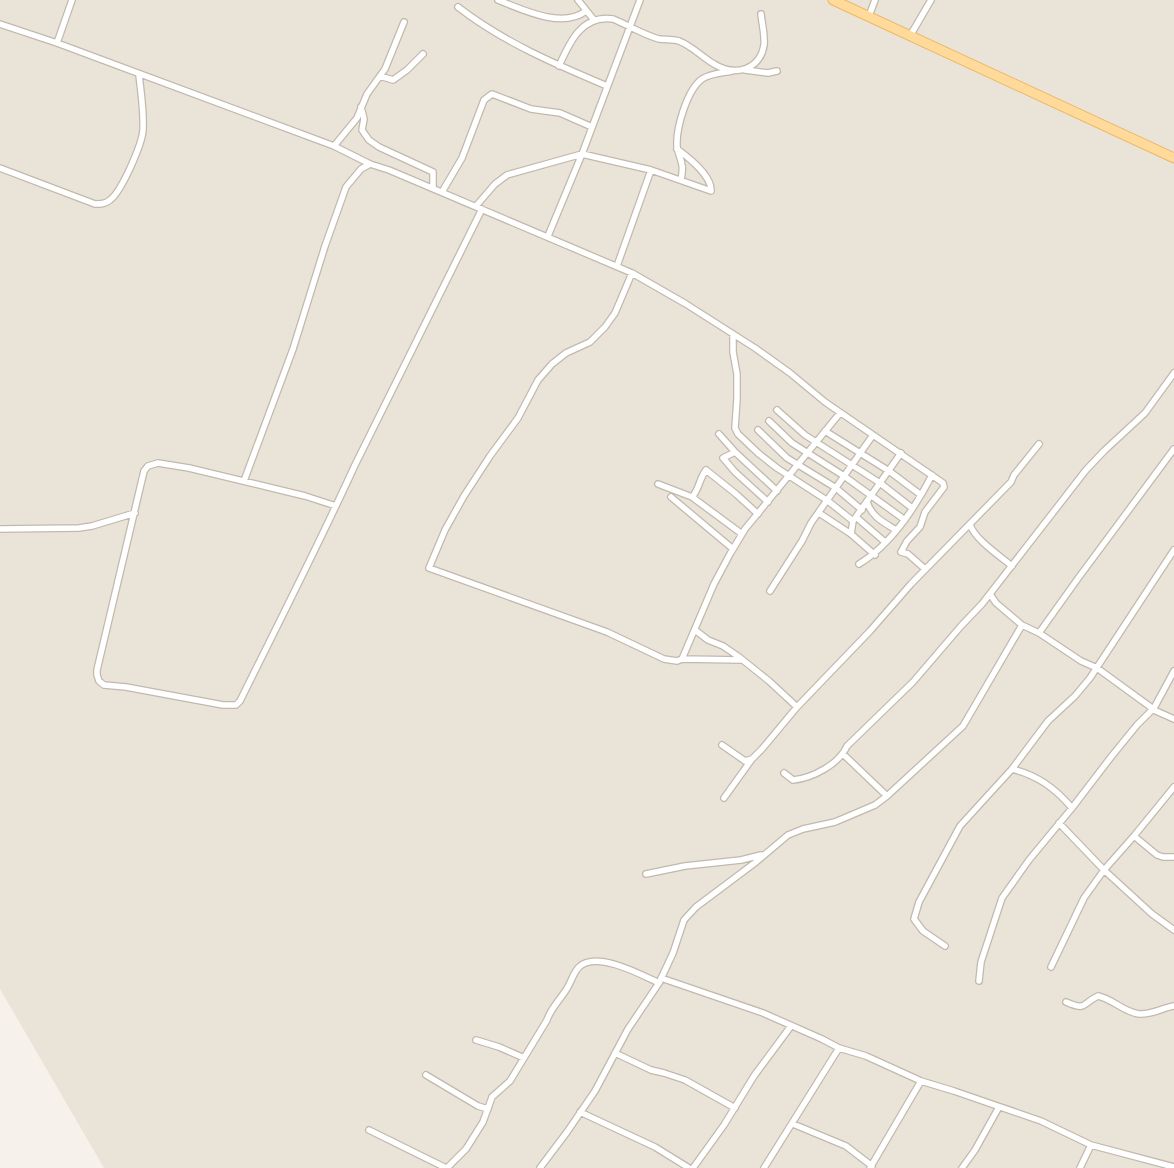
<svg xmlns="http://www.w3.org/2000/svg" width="1174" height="1168" viewBox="0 0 1174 1168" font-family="Arial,sans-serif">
<rect width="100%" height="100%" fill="#f6f2eb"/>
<!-- residential -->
<path fill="#eae3d8" d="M0 0H1174V1168H104L0 989Z"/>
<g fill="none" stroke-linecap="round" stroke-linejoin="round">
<defs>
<path id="minor" d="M498 0C523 10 562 29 586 11
M578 0 594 20
M458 7C503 42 555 64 607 86
M869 16 875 0
M0 24 57 43 334 146 370 164 389 170 632 273 686 304 755 348 790 373 825 402 943 483 944 487 925 512 920 527 907 541 901 552 908 554 925 569
M910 36 931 0
M57 43 72 0
M559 66C570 41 582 15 613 19 628 25 644 35 659 39 666 40 672 39 679 41 692 46 702 57 714 64 735 77 760 70 764 45 765 35 762 24 761 14
M745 70 768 73 777 71
M380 76 393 80 407 70 423 54
M361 107 364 119 362 130 369 140 379 147 433 172V188
M334 146 357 118 367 94 385 69 404 22
M0 168 95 204C101 204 105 204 110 200 122 191 142 144 143 130 144 111 141 93 139 75
M681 180C682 175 683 170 682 165 681 159 678 153 677 146 676 128 687 90 702 79 711 73 723 73 732 71
M442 192 462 158 484 100 492 94 531 109 560 113 592 127
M476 206 495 184 507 175 582 154 651 170 711 191C712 176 688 157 677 149
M548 236 582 154 640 0
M617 266 651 170
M632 273 615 313 605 327 590 342 566 353 552 364 538 380 518 418 490 456 464 496 445 530 429 568 607 632 664 659 677 661 682 659 714 584 730 554 745 529 840 413
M733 334V352L737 374V399L735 428 738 434 758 453 777 468 828 501 853 521
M777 410 805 435 880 483 912 508
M769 421 792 443 844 476 905 520
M758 430 787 458 836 488 862 510
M825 431 889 471 921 495
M719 434 735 452 777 491
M735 452 723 458 735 472 768 502
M244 481 293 349 325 246 346 187 361 169 370 164
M658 484 692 497 742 534
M671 497 733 549
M692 497C699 490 699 479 706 470L736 494 758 514
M867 502C872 517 883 522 896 530
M336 506 305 496 189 468 158 463 148 466 144 471 97 670V675L99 681 104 685 126 687 223 705H236L240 701C279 622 319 544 355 465L482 209
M819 513 851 534 875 555
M856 517 885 542
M970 524C973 538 1001 557 1012 566
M0 529 79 528 92 526 135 513
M851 534 853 521 901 453
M859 564C892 544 915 508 932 475
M770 591 802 541 811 523 873 435
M990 594 996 603 1022 625 1039 633 1081 661 1097 668 1156 711 1174 719
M695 630 708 640 723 646 739 657 769 681 797 707
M1039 633 1079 577 1174 449
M682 659 741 660
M722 745 745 761 752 759 762 749 797 707 870 631 911 584 1011 482 1014 475 1039 444
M843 754 887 796
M1012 769C1037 775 1055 788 1072 808
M784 773 793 780C813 778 839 764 847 746L913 682 961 626 982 604 1086 470 1104 451 1145 413 1174 373
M724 798 752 759
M1059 823 1104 870 1152 914 1174 930
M1134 836 1157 855 1163 857H1174
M646 874 685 866 741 860 761 855
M945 946 923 931 914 919 919 902 960 826 1012 769 1048 721 1075 696 1090 678 1174 550
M1051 967 1084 898 1104 870 1134 836 1174 787
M661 978 763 1013 822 1039 839 1048 866 1056 921 1081 954 1091 1041 1121 1091 1145 1174 1167
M979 981 981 962 1002 898 1029 860 1072 808 1111 757 1137 725 1154 708 1174 671
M1066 1002C1087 1011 1081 1004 1098 996 1113 999 1123 1012 1139 1014 1151 1015 1162 1008 1174 1006
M476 1040 499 1047 524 1058
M615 1053 651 1070 664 1073 685 1080 735 1108
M426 1075 478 1106 488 1109
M580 1112 655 1147 689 1168
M793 1124 846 1146 872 1166
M369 1130 446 1168
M447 1168 466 1149 483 1122 492 1097 510 1081 547 1020C551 1008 559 1001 566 990 571 983 573 973 579 967 596 950 642 975 659 983
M540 1168 567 1132 595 1091 628 1029 659 983 673 953 684 920 696 907 756 862 788 835 803 829 835 822 875 805 887 796 963 726 1022 625
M693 1168 724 1125 754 1076 791 1026
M764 1168 839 1048
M870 1168 921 1081
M962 1168 975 1150 999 1107
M1080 1168 1091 1145"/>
<path id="primary" d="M833 0 1174 158"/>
</defs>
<!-- minor casing -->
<use href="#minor" stroke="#c2b9ac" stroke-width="8"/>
<!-- primary casing -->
<use href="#primary" stroke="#ecb863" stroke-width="11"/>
<!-- minor -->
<use href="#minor" stroke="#fff" stroke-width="5.5"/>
<!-- primary -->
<use href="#primary" stroke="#ffda9b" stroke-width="9"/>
</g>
</svg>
